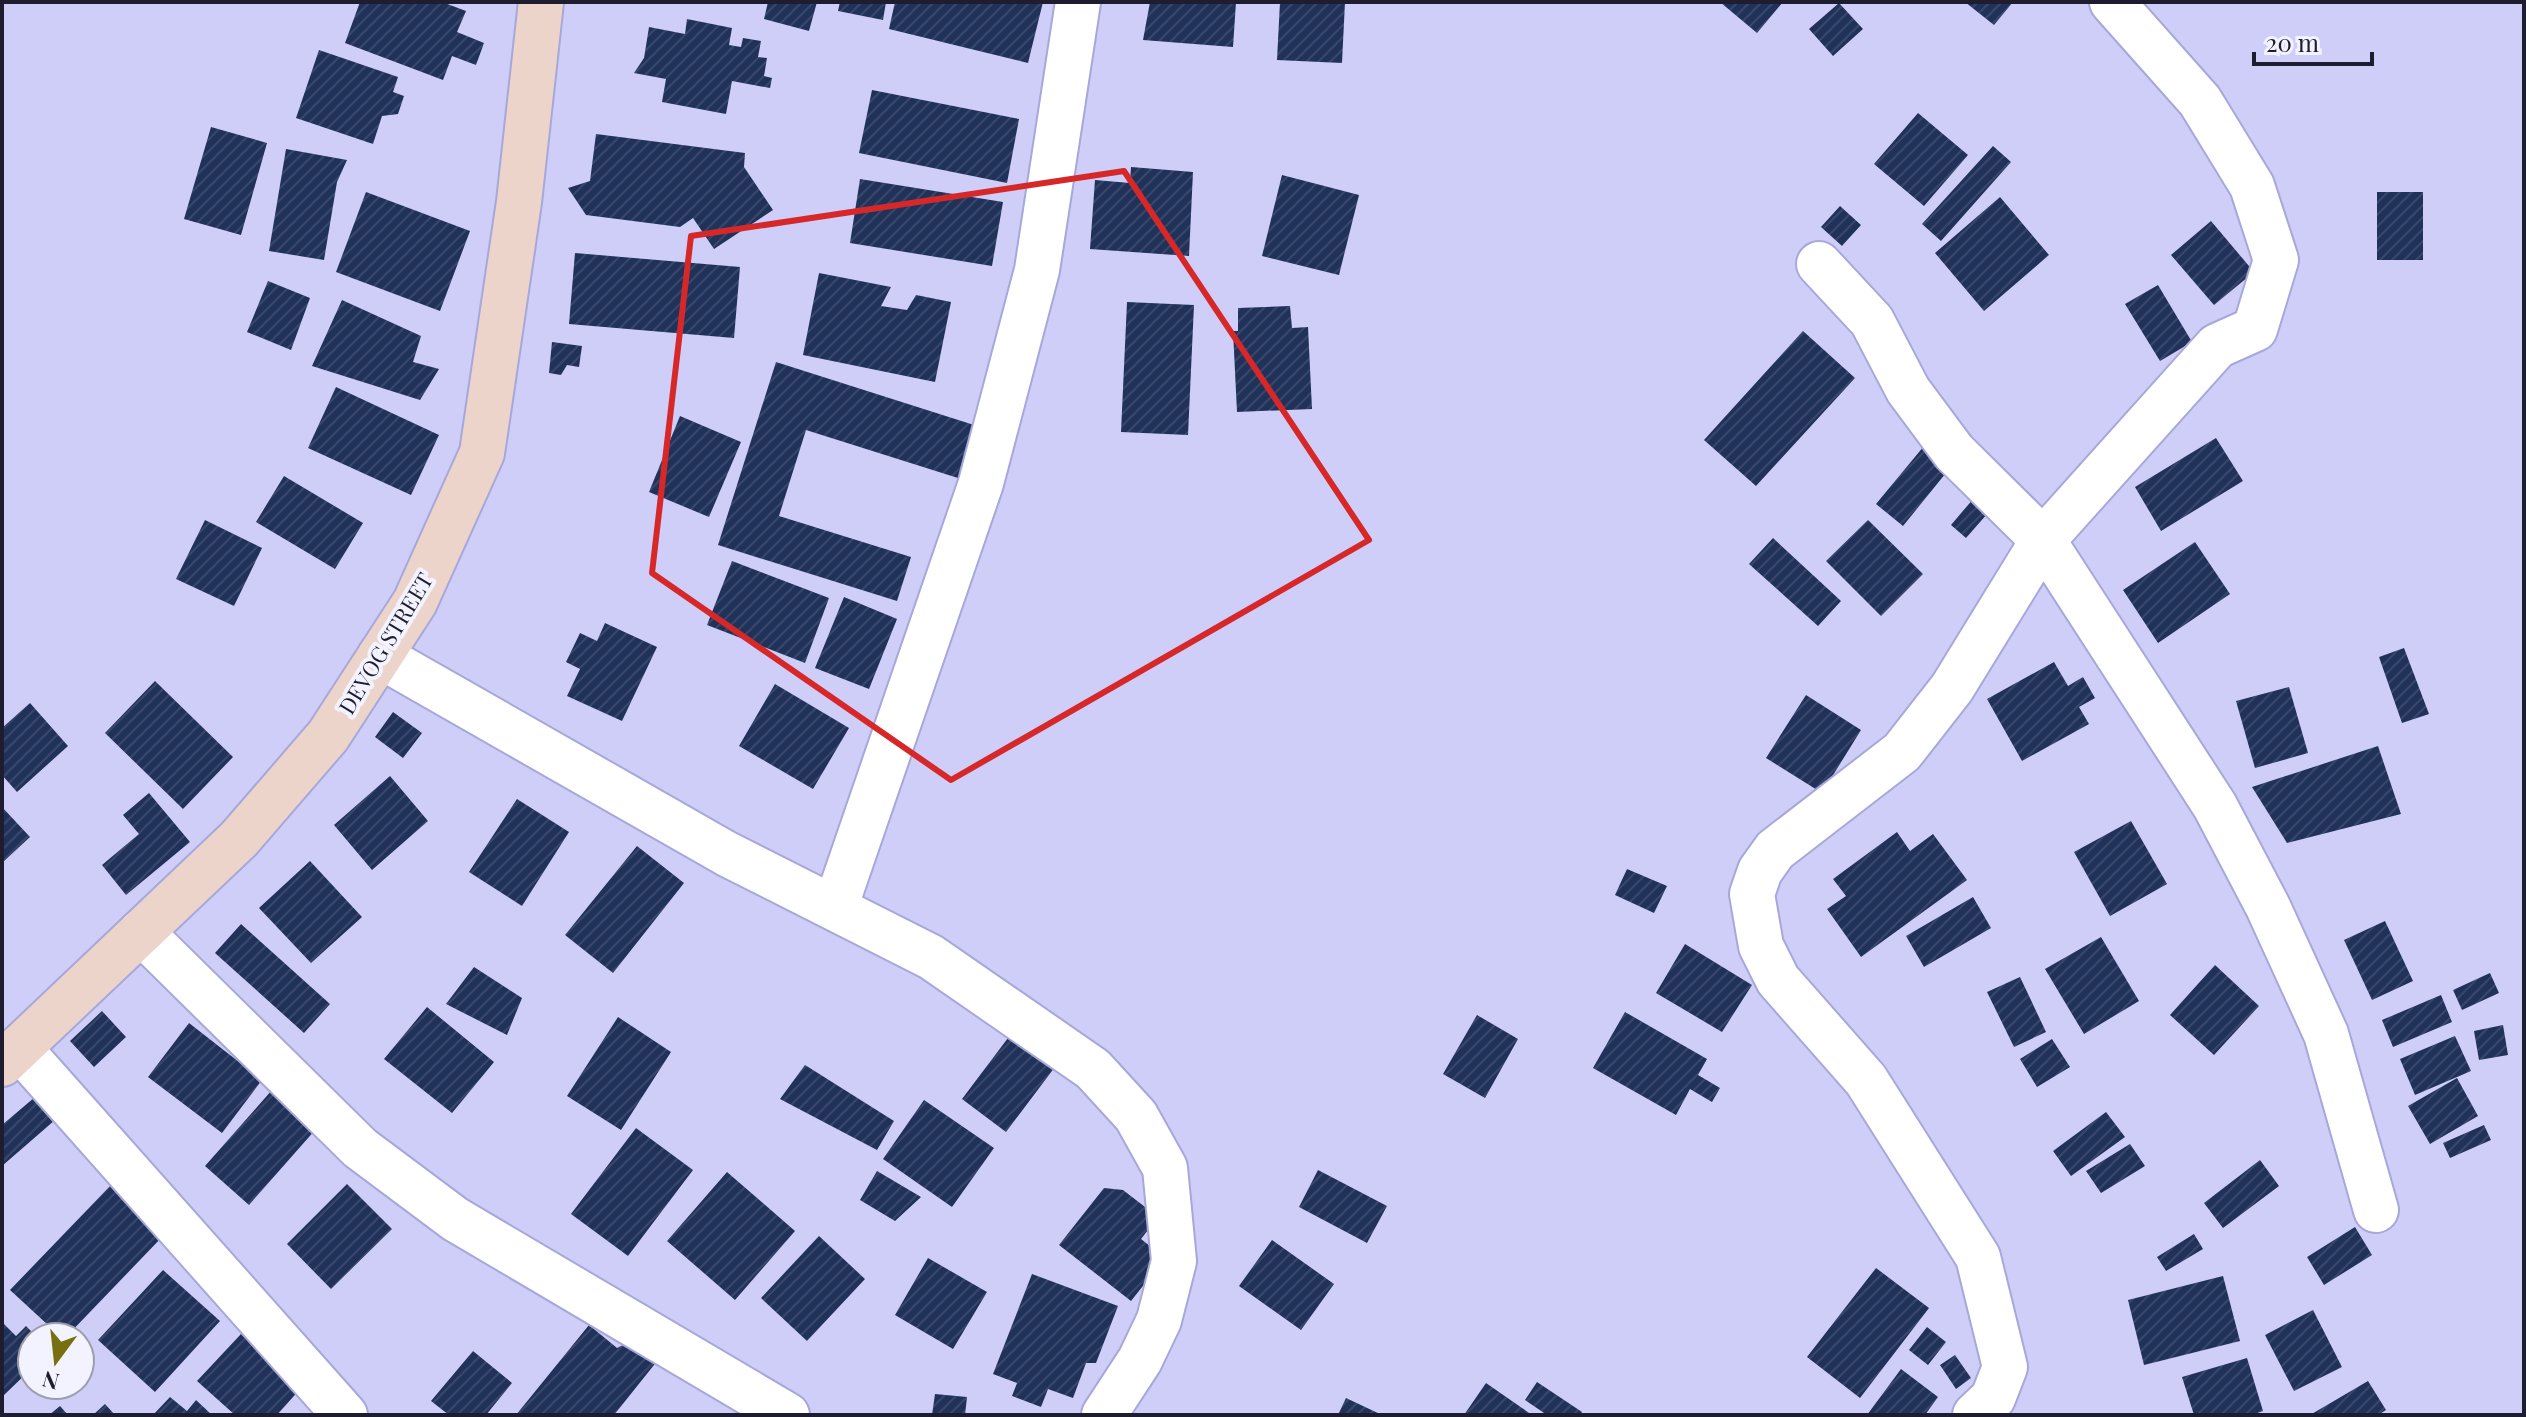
<svg xmlns="http://www.w3.org/2000/svg" width="2526" height="1417" viewBox="0 0 2526 1417" font-family="'Playfair Display',serif">
<defs>
<pattern id="building-hatch" width="6" height="6" patternUnits="userSpaceOnUse" patternTransform="scale(2)"><rect width="6" height="6" fill="#21325a"/><path d="M-1 1l2-2M0 6l6-6M5 7l2-2" fill="none" stroke="#384769"/></pattern>
</defs>
<rect width="100%" height="100%" fill="#cecef9"/>
<!-- building -->
<path fill="url(#building-hatch)" d="M360 2H442L466 11 457 32 484 43 476 65 452 56 443 80 345 43Z
M768 2H817L809 31 764 19Z
M840 2H886L883 20 838 11Z
M895 2H1043L1028 63 889 29Z
M1150 2H1236L1233 47 1143 40Z
M1280 2H1345L1342 63 1277 60Z
M1720 2H1783L1757 33Z
M1965 2H2013L1994 25Z
M1839 3 1863 29 1833 56 1809 29Z
M687 19 732 28 729 45 741 47 743 38 761 41 758 57 767 58 764 76 772 78 770 88 732 81 726 114 662 102 666 79 634 73 644 58 649 27 685 34Z
M319 50 398 77 393 92 404 96 398 114 382 116 373 144 296 118Z
M872 90 1019 119 1007 183 859 153Z
M1918 113 1968 155 1924 206 1874 164Z
M211 127 267 143 241 235 184 219Z
M596 134 745 153 744 167 773 210 714 249 693 218 680 227 586 215 568 188 590 181Z
M1993 146 2011 162 1941 241 1922 224Z
M286 149 347 160 337 182 324 260 269 251Z
M1131 167 1193 172 1189 256 1090 249 1095 180 1130 183Z
M1282 175 1359 195 1339 275 1262 256Z
M860 179 1003 202 992 266 850 243Z
M366 192 470 231 440 311 336 272Z
M2377 192H2423V260H2377Z
M2000 197 2049 255 1984 311 1935 253Z
M1840 206 1861 225 1842 246 1821 227Z
M2211 221 2254 272 2214 305 2171 255Z
M575 253 740 267 734 338 569 324Z
M819 273 891 287 881 306 907 310 916 295 951 302 935 382 803 355Z
M268 281 310 298 291 350 247 332Z
M2158 285 2192 342 2160 361 2125 304Z
M342 300 421 336 413 362 439 369 420 400 312 366Z
M1127 302 1194 305 1188 435 1121 432Z
M1290 306 1292 328 1308 327 1312 409 1237 412 1233 331H1238V308Z
M1803 331 1855 378 1756 486 1704 440Z
M552 342 582 346 579 367 567 365 561 375 549 373Z
M776 362 974 425 958 478 806 430 779 516 911 557 897 601 718 545Z
M336 387 439 435 411 495 308 448Z
M680 416 741 442 709 517 649 492Z
M2216 438 2243 481 2161 531 2135 487Z
M1924 446 1950 468 1903 526 1876 504Z
M284 476 363 523 335 569 256 522Z
M1979 492 1995 505 1966 538 1951 525Z
M205 520 262 548 234 606 176 579Z
M1868 520 1923 574 1881 616 1826 561Z
M1773 538 1841 601 1818 626 1749 564Z
M2195 542 2230 594 2158 643 2123 590Z
M732 561 829 598 805 663 707 625Z
M844 597 897 619 869 689 815 668Z
M605 623 657 647 622 721 567 696 580 669 566 662 580 633 597 641Z
M2404 648 2429 714 2402 723 2379 657Z
M2054 662 2068 686 2083 677 2095 698 2079 707 2089 724 2022 761 1987 699Z
M155 681 233 757 183 809 105 733Z
M775 684 849 728 813 789 739 746Z
M2289 687 2308 753 2255 768 2236 701Z
M1806 695 1861 730 1822 793 1766 758Z
M30 703 68 746 17 792 2 775V728Z
M393 712 422 733 403 758 375 737Z
M2378 746 2401 814 2287 843 2252 787Z
M390 776 428 821 372 870 334 825Z
M149 793 190 842 126 895 102 865 139 834 123 815Z
M517 799 569 832 522 906 469 872Z
M2 807 30 837 2 863Z
M2131 821 2167 884 2110 916 2074 852Z
M1897 832 1910 851 1933 834 1967 880 1861 957 1827 909 1846 896 1833 879Z
M637 846 684 883 613 973 565 935Z
M310 861 362 917 311 963 259 908Z
M1627 869 1667 886 1654 913 1615 895Z
M1973 897 1991 928 1924 967 1906 936Z
M2385 921 2413 981 2372 1000 2344 940Z
M241 924 330 1004 304 1033 215 953Z
M2101 937 2139 1001 2084 1034 2045 969Z
M1685 944 1752 985 1722 1032 1656 993Z
M2215 965 2259 1006 2214 1055 2170 1015Z
M474 967 522 998 507 1035 446 1004Z
M2490 973 2499 993 2462 1010 2453 990Z
M2020 977 2046 1032 2014 1047 1987 992Z
M2441 995 2452 1022 2393 1047 2382 1020Z
M427 1007 494 1062 452 1113 384 1059Z
M102 1011 126 1037 94 1067 70 1041Z
M1625 1012 1707 1059 1698 1075 1720 1088 1712 1102 1690 1089 1676 1115 1593 1068Z
M1477 1015 1518 1039 1485 1098 1443 1074Z
M618 1017 671 1052 621 1130 567 1096Z
M189 1023 262 1080 222 1133 148 1077Z
M2503 1025 2508 1055 2479 1060 2474 1031Z
M1017 1026 1058 1063 1006 1132 962 1099Z
M2455 1036 2471 1071 2415 1095 2400 1059Z
M2052 1039 2070 1067 2037 1087 2020 1059Z
M805 1065 894 1121 877 1150 780 1099Z
M2457 1078 2478 1116 2430 1144 2408 1106Z
M272 1090 316 1129 249 1205 205 1166Z
M35 1097 55 1120 2 1166V1125Z
M924 1100 994 1148 952 1207 883 1159Z
M2106 1112 2125 1137 2071 1176 2053 1151Z
M2484 1125 2491 1140 2450 1158 2443 1143Z
M636 1128 693 1170 628 1256 571 1214Z
M2130 1144 2145 1166 2101 1193 2086 1171Z
M2260 1160 2279 1186 2223 1228 2204 1203Z
M1318 1170 1387 1206 1367 1243 1299 1207Z
M877 1171 921 1197 895 1221 860 1200Z
M727 1172 795 1231 735 1300 667 1241Z
M347 1184 392 1229 331 1289 287 1244Z
M111 1185 164 1235 66 1337H61L10 1290Z
M1104 1188 1123 1190 1158 1217 1141 1239 1165 1258 1131 1301 1059 1245Z
M2355 1227 2372 1255 2324 1285 2307 1257Z
M2194 1234 2203 1249 2166 1271 2157 1257Z
M819 1236 865 1279 807 1341 761 1298Z
M1272 1240 1334 1284 1301 1330 1239 1286Z
M928 1258 987 1292 953 1349 895 1315Z
M1876 1268 1929 1308 1860 1398 1807 1357Z
M163 1270 220 1321 155 1392 98 1340Z
M1032 1274 1118 1306 1096 1363H1086L1073 1398 1048 1389 1041 1407 1012 1396 1017 1383 993 1374Z
M2223 1276 2240 1341 2144 1365 2128 1300Z
M2313 1310 2342 1367 2294 1391 2265 1335Z
M2 1322 16 1336 26 1326 37 1337H32V1368L2 1397Z
M589 1325 617 1348 625 1344 658 1360 614 1415H516Z
M1927 1327 1946 1342 1928 1365 1909 1350Z
M241 1334 301 1388 277 1415H235L197 1381Z
M473 1351 512 1383 486 1415H449L431 1401Z
M1955 1355 1971 1378 1956 1389 1940 1365Z
M2247 1358 2263 1411 2252 1415H2194L2182 1377Z
M1901 1369 1938 1397 1925 1415H1867Z
M2368 1381 2386 1410 2378 1415H2310Z
M1537 1382 1582 1412 1580 1415H1547L1525 1400Z
M1486 1383 1532 1415H1464Z
M935 1394 967 1397 965 1415H932Z
M170 1397 187 1411 196 1400 212 1415H153Z
M1346 1398 1382 1415H1338Z
M105 1404 115 1415H93Z
M60 1406 68 1415H49Z"/>
<g fill="none" stroke-linecap="round" stroke-linejoin="round">
<defs>
<path id="street" d="M1819 264 1872 321 1908 390 1954 452 2043 540 2215 806 2268 907 2326 1034 2376 1210
M380 656 727 854 931 957 1093 1069 1136 1116 1165 1168 1174 1261 1159 1320 1140 1360 1104 1415
M835 908 981 483 1037 270 1078 2
M141 932 360 1148 455 1219 787 1415
M19 1048 345 1415
M1975 1415 1993 1398 2005 1367 1978 1257 1866 1080 1778 980 1761 946 1752 894 1760 871 1775 850 1902 752 1952 688 2043 540 2217 346 2255 329 2276 260 2252 186 2200 101 2112 2"/>
<path id="secondary" d="M2 1064 239 839 328 736 415 602 482 453 519 202 541 2"/>
</defs>
<!-- street casing -->
<use href="#street" stroke="#a7a7da" stroke-width="48"/>
<!-- secondary casing -->
<use href="#secondary" stroke="#a7a7da" stroke-width="48"/>
<!-- street -->
<use href="#street" stroke="#fff" stroke-width="44"/>
<!-- secondary -->
<use href="#secondary" stroke="#ecd4ca" stroke-width="44"/>
</g>
<!-- marked area -->
<path fill="none" stroke="#d62828" stroke-width="6" stroke-linejoin="round" d="M1124 171 1369 540 951 780 652 573 691 236Z"/>
<g text-anchor="middle" dominant-baseline="central" stroke-width="8" stroke-linejoin="round" paint-order="stroke">
<!-- street labels -->
<g font-size="22" fill="#1e1d30" stroke="#f2f3fe">
<text transform="translate(385 643) rotate(-59)">DEVOG STREET</text>
</g>
</g>
<!-- border -->
<rect width="2526" height="1417" fill="none" stroke="#1e1d30" stroke-width="8"/>
<!-- north arrow -->
<g transform="translate(56 1361) rotate(195)"><circle r="38" fill="#f2f3fe" stroke="#9d9dac" stroke-width="2"/>
<path d="M0-6L14 30L0 20L-14 30Z" fill="#767010"/>
<text y="-12" font-size="22" font-weight="bold" text-anchor="middle" fill="#1e1d30">N</text>
</g>
<!-- scale -->
<path d="M2254 52v12h118v-12" fill="none" stroke="#1e1d30" stroke-width="4"/>
<text x="2266" y="52" font-size="24" fill="#1e1d30" stroke="#f2f3fe" stroke-width="6" paint-order="stroke">20 m</text>
</svg>
